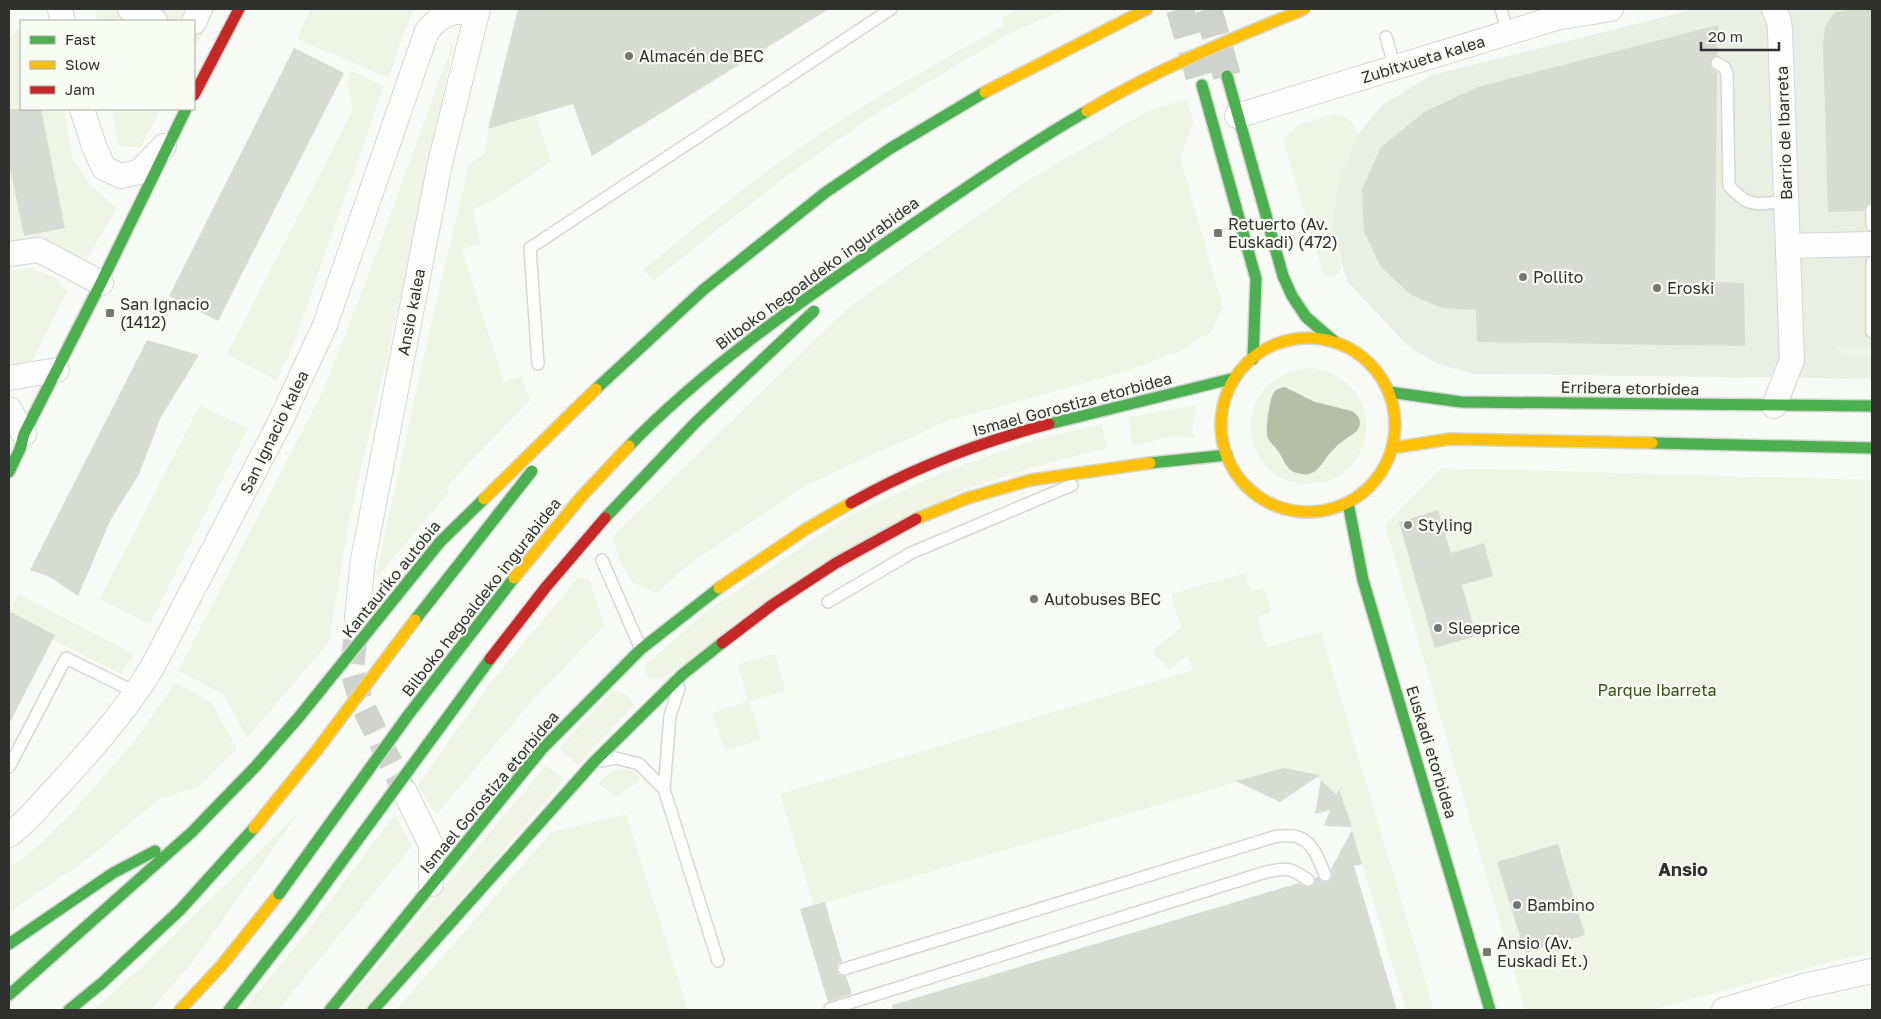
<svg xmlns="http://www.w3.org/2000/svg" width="1881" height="1019" viewBox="0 0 1881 1019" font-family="'Golos Text',sans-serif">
<rect width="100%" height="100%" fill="#f8faf5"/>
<!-- built -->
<path fill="#eaefe4" d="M1695 9H1872V379L1475 374 1438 364 1407 345 1347 281 1333 229 1337 187 1358 135 1382 105 1432 75Z"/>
<!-- green -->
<path fill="#eff4e4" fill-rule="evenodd" d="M96 9H215L194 51V21H98Z
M311 9H414L399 45 389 78 297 39Z
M1017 9H1064L1007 35 876 114 799 167 718 229 654 281 643 270C705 219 766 169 833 125 889 89 947 58 1004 25L1002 19Z
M21 26V109H64L73 159 90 185 117 208 87 259 40 245 9 250V39Z
M455 37 400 300 349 521 329 642 247 738 223 694 178 671 323 391 370 271Z
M351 71 384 86 292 348 276 380 227 354 353 110 347 85Z
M1186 99 1194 122 1180 157 1223 307 1212 331 1180 351 1124 372 947 421 806 485 687 566 657 593 633 583 619 560 613 536 849 307 1027 181 1148 111Z
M112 109H161L140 147 118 146Z
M1334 114 1345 117 1354 124 1358 135 1337 188 1333 229 1341 267 1337 275 1330 278 1323 273 1283 141C1293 123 1315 120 1334 114Z
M536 115 551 161 494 200 473 209 480 244 462 249 504 383 521 376 530 400 449 484 448 493 375 580 432 320 469 165 485 153 488 129Z
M30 268 54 277 67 291 31 364 9 368V272Z
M1872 345V358C1857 357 1844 359 1834 347Z
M1312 368C1392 381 1377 484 1309 484 1234 483 1228 372 1312 368ZM1285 387 1315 402 1352 411 1359 428 1331 452 1321 466 1283 463 1278 450 1268 438 1267 433 1273 393 1277 388Z
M200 405 248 428 150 624 100 599Z
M1197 405 1192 427 1194 437 1173 436 1133 446 1128 417Z
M1102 424 1107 448 1044 464 958 491 661 679C652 680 648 678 644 670L647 664 704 613 848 516 944 472 1034 440Z
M1441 468 1872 480V952L1803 969 1651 1010H1525L1385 525Z
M1245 573 1251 592 1264 588 1271 612 1257 617 1267 648 1321 632 1434 1010H1406L1344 804 1335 793 1311 773 1284 768 814 906 780 794 1193 670 1187 656 1169 670 1152 651 1181 627 1171 594Z
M579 577 589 579 604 626 531 702 437 814 417 786 492 681Z
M19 594 134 655 121 674 53 640 55 635 9 611Z
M775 654 786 691 749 701 761 739 725 751 712 713 748 701 738 664Z
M175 683 211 702 237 749 198 787 159 799 89 858 9 912V867L28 855 68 817 136 739Z
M611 692C622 692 632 694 633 706L578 765 559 749Z
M546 765 564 780 365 1010H341Z
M624 769 637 773 640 780 617 797 598 783 612 771Z
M300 811 191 964 151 1010H94L150 959Z
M395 814 412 846 278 1010H243L304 936Z
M626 814 688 1010H396L552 832Z"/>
<!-- water -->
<path fill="#b6bea8" d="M1285 387 1315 402 1352 411C1360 416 1363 424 1356 432 1348 437 1339 443 1332 451 1322 461 1318 477 1301 474 1286 472 1285 461 1278 451 1274 445 1269 443 1267 435 1266 427 1269 397 1275 391 1278 388 1281 388 1285 387Z"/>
<!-- building -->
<path fill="#d8dbd2" d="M518 9H829L592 156 573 104 488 129Z
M1850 9H1872V203L1866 206 1864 211 1828 212 1823 45 1825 26 1834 13Z
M1718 25 1717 56 1713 57 1710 63 1711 67 1717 72 1715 282 1744 283 1745 346 1477 342 1476 310 1442 308 1411 295 1381 267 1364 232 1362 190 1380 148 1424 112 1478 87Z
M294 48 344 73 218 321 169 296Z
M9 109H41L65 228 24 236 9 163Z
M147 340 199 355 161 417 139 474 111 519 78 596 50 577 30 570Z
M1438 510 1451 553 1484 543 1493 576 1462 585 1476 636 1435 648 1399 522Z
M9 611 55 635 9 724Z
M1284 768 1320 775 1280 802 1236 781Z
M1321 780 1337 795 1339 789 1352 827 1324 826 1330 810 1315 814Z
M1352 830 1362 864 1354 866 1397 1010H893L892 1005 1299 883 1307 887H1311L1314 884 1315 878 1318 877 1321 881 1328 882 1332 877 1331 869Z
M1558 844 1585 935 1525 953 1497 862Z
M825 902 842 962 838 964 837 971 839 975 846 976 852 994 828 1002 800 909Z"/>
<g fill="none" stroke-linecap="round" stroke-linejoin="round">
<!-- street-tunnel -->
<path stroke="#d0d2cd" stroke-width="24" stroke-dasharray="24 12" stroke-linecap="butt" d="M355 640 352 671 361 702 405 792"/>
<!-- secondary-tunnel -->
<path stroke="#d0d2cd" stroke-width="28" stroke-dasharray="28 14" stroke-linecap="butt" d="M1180 9 1202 85
M1208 9 1227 76"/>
<defs>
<path id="lane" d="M1501 9 1508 33
M1386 37 1395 68
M1717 63 1724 67 1727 73 1729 186C1750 209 1757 204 1786 201
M1872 210V225
M1872 262V332
M538 364 530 248 891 9
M602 560 641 649
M828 602 911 553 1072 485
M602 761 616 758 639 764 664 789 718 961
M9 767 66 658 137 693
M664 789 670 716 679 688
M844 969 1277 836C1284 836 1292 835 1298 837 1313 842 1320 862 1325 875
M830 1009 1266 872C1287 867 1291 868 1308 880"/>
<path id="street" d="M60 9 63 21
M130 9 155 21
M194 22 200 9
M82 109 95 149 104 168 121 176 139 172 164 146
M1237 116 1556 18 1611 9
M1788 246 1872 244
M9 254 39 250 101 283
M9 378 57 370
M1774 406 1792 360 1780 31 1779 21 1774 9
M9 409 24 434
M357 618 363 560 440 163 478 9
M405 792 431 845V884
M9 835C27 822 40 805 55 789 90 751 126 711 153 666L280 422 325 325 427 31C442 13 454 9 477 13
M1724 1010 1804 986 1872 971"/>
<path id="fast" d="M1227 76 1283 276 1292 296 1306 317 1335 342
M1202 85 1256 279 1253 359
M596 389 703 290 826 192 891 148 985 92
M1389 392 1461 402 1872 406
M1049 424 1235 378
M1652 443 1872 448
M1150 463 1227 455
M9 472 20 449 24 434 101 283 186 109
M1348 503 1363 580 1490 1010
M9 944 113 873 155 851
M9 995 192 832 222 801
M69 1010 102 983 180 910 254 828
M229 1010 302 916
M330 1010 542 749 641 649 719 588
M373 1010 593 763 683 674 722 643"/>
<path id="slow" d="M985 92 1147 9
M1221 425a87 87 0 1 1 174 0a87 87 0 1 1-174 0Z
M1392 448 1450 439 1652 443
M916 519 968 498 1031 480 1150 463
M719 588 806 529 851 503
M180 1010 222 965 279 894"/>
<path id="jam" d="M194 95 239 9
M851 503C913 468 980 442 1049 424
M722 643 772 605 836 563 916 519"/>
</defs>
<!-- lane casing -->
<use href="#lane" stroke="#d5d7d3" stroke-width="14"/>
<!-- street casing -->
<use href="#street" stroke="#d5d7d3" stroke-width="26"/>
<!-- fast casing -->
<use href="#fast" stroke="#d5d7d3" stroke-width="14"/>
<!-- slow casing -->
<use href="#slow" stroke="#d5d7d3" stroke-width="14"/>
<!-- jam casing -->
<use href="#jam" stroke="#d5d7d3" stroke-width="14"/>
<!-- lane -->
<use href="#lane" stroke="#fefefe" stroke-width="11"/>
<!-- street -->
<use href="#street" stroke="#fefefe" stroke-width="24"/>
<!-- fast -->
<use href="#fast" stroke="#4caf50" stroke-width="11"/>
<!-- slow -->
<use href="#slow" stroke="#ffc107" stroke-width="11"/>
<!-- jam -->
<use href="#jam" stroke="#c62828" stroke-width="11"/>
<defs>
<path id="fast-bridge" d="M629 446C704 369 793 307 881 246 949 200 1016 152 1087 111
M605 518 696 422 814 311
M415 620 532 471
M222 801 256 766 299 717 440 542 484 499
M279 894 409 714 514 578
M302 916 490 659"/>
<path id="slow-bridge" d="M1087 111C1156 70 1230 39 1305 9
M484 499 596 389
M514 578 582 496 629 446
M254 828 317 750 415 620"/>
<path id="jam-bridge" d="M490 659 546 587 605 518"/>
</defs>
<!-- fast-bridge casing -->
<use href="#fast-bridge" stroke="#d5d7d3" stroke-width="14" stroke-linecap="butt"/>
<!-- slow-bridge casing -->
<use href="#slow-bridge" stroke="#d5d7d3" stroke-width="14" stroke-linecap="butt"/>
<!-- jam-bridge casing -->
<use href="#jam-bridge" stroke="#d5d7d3" stroke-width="14" stroke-linecap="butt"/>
<!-- fast-bridge -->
<use href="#fast-bridge" stroke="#4caf50" stroke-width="11"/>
<!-- slow-bridge -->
<use href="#slow-bridge" stroke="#ffc107" stroke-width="11"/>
<!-- jam-bridge -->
<use href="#jam-bridge" stroke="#c62828" stroke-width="11"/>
</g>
<!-- markers -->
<g fill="#767774" stroke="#f9fcf3" stroke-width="2">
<circle cx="629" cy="56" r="5"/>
<rect x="1213" y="228" width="10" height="10" rx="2.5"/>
<circle cx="1523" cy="277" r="5"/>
<circle cx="1657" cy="288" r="5"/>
<rect x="105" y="308" width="10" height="10" rx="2.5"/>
<circle cx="1408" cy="525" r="5"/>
<circle cx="1034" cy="599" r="5"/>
<circle cx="1438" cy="628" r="5"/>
<circle cx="1517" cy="905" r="5"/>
<rect x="1482" y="947" width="10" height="10" rx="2.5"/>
</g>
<g text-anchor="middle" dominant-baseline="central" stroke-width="4.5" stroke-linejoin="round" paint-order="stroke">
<!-- poi labels -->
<g font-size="16" fill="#30312e" stroke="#f9fcf3" text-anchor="start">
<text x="639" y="56">Almacén de BEC</text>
<text x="1228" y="224">Retuerto (Av.<tspan x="1228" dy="18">Euskadi) (472)</tspan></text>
<text x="1533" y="277">Pollito</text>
<text x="1667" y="288">Eroski</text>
<text x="120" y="304">San Ignacio<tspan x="120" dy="18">(1412)</tspan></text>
<text x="1418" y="525">Styling</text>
<text x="1044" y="599">Autobuses BEC</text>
<text x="1448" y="628">Sleeprice</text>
<text x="1527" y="905">Bambino</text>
<text x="1497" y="943">Ansio (Av.<tspan x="1497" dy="18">Euskadi Et.)</tspan></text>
</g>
<!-- street labels -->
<g font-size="16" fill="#30312e" stroke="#f9fcf3">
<text transform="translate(1423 59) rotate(-17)">Zubitxueta kalea</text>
<text transform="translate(1784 133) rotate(-92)">Barrio de Ibarreta</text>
<text transform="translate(817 273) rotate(-36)">Bilboko hegoaldeko ingurabidea</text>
<text transform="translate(411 312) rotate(-79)">Ansio kalea</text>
<text transform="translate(1630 388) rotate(1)">Erribera etorbidea</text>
<text transform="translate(1072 404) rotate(-15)">Ismael Gorostiza etorbidea</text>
<text transform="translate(274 432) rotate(-64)">San Ignacio kalea</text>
<text transform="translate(391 579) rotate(-51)">Kantauriko autobia</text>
<text transform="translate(481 597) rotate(-52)">Bilboko hegoaldeko ingurabidea</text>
<text transform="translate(1432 752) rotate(73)">Euskadi etorbidea</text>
<text transform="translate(489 792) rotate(-50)">Ismael Gorostiza etorbidea</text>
</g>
<!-- park labels -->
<g font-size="16" fill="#3d4b1a" stroke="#f9fcf3">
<text x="1657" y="690">Parque Ibarreta</text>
</g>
<!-- neighbourhood labels -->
<g font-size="18" font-weight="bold" fill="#30312e" stroke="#f9fcf3">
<text x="1683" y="869">Ansio</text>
</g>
</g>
<!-- border -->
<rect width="1881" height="1019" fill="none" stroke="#30312e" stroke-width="20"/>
<!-- legend -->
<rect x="20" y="20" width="175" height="90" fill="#f9fcf3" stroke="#a9aba4"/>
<rect x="30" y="36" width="25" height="8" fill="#4caf50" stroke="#a9aba4"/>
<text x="65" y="45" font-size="15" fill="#30312e">Fast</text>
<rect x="30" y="61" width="25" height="8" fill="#ffc107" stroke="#a9aba4"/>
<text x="65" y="70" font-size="15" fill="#30312e">Slow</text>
<rect x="30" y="86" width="25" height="8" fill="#c62828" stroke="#a9aba4"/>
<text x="65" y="95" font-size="15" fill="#30312e">Jam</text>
<!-- scale -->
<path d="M1701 42v8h78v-8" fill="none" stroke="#30312e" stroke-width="2.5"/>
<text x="1708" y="42" font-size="15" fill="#30312e" stroke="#f9fcf3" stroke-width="4" paint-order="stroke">20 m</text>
</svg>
